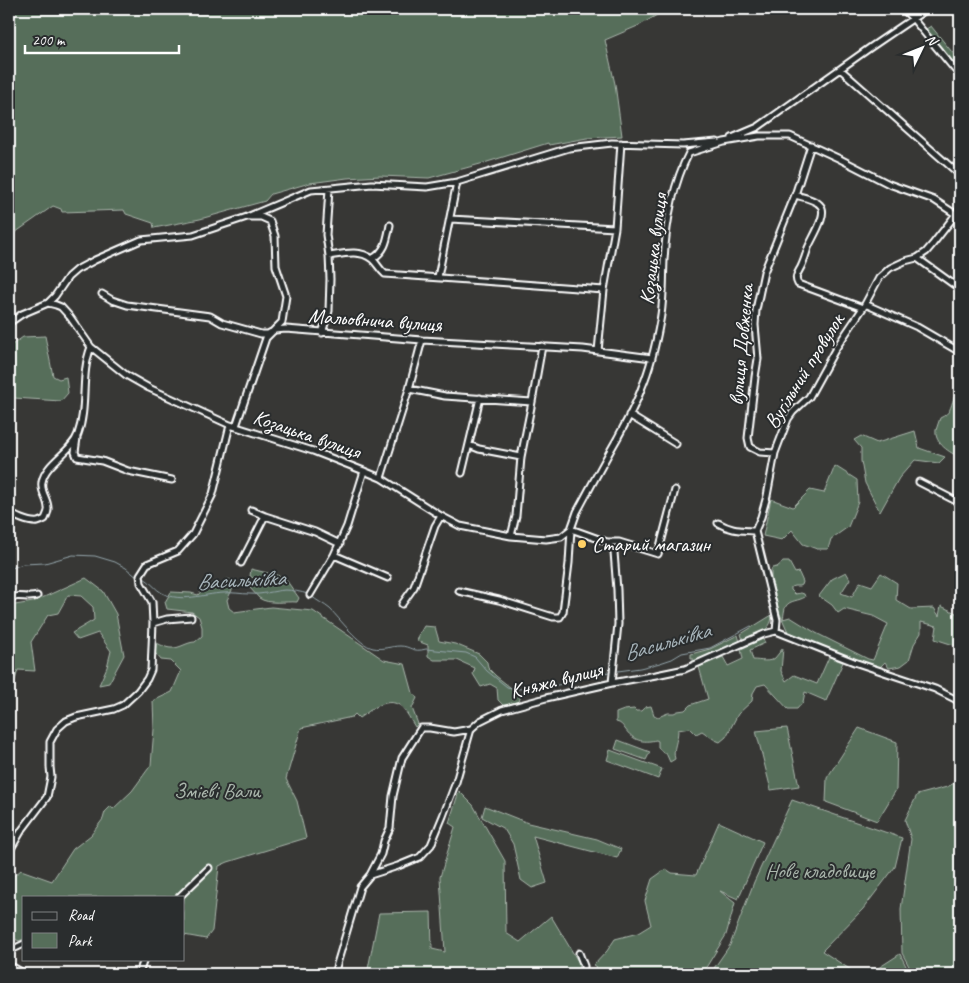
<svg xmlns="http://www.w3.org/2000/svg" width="969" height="983" viewBox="0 0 969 983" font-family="Caveat,sans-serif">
<rect width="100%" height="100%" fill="#373735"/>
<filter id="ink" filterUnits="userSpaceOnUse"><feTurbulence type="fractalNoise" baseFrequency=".02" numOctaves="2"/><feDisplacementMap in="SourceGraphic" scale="10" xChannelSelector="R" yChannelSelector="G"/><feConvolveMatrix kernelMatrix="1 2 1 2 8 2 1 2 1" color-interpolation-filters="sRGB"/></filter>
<g filter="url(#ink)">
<!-- green -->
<path fill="#566e5a" stroke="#aab6ac" d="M9 9H667L640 25 605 40 615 84 622 136 587 138 549 145 548 143 484 163 429 178 380 176 347 178 310 183 271 194 265 201 200 219 154 228 153 223 126 214 124 210 62 212 61 209 53 206 9 237Z
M931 26 960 62V70L926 29Z
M45 336 53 376 59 379 66 377 68 393 61 401 14 398 9 376V369L12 367 9 357V347L23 337Z
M960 386V457C950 453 934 443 936 430 937 426 939 422 940 418 951 413 950 408 954 398 955 393 958 390 960 386Z
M915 431 919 448 945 457 939 463 915 460 899 478 880 512 865 483 861 461V448L854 440 861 436 877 443Z
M835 466 857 480 858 502 848 527 831 539 828 549H817L803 544 792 530 782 540 763 536 771 499 793 507 810 490 824 493Z
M783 562H789L795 573 798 572 799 573 803 582 802 585 800 586H794L791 587V590L795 594 801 593 804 594 805 597C799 601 790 600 786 606 784 609 784 615 783 619L790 617 816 633 868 659 873 660 888 624 873 616 844 609 838 613 832 605 819 596 832 579 846 572 850 579 841 593 852 597 860 582 872 586 881 573 897 583 896 600 911 609 934 608 939 616 941 606 960 615V647L935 639 937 626 921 622V633L914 644 909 660 901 666 889 668 885 662 879 668 870 665 788 632 780 614 771 580V571L772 568 777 567Z
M251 569 284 577 299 598 297 602C285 601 269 605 259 598 256 595 253 591 250 588L258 581 250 576Z
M86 578 103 591 116 614 124 655 109 683 99 685 107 667 111 651 98 633 78 640 72 633 94 620 93 607 81 596 68 595 58 613 48 615 31 642 35 671 18 670 15 680 9 681V606L33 602Z
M227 579 235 581V584L227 600 229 608 234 612 271 607 313 611 384 660 405 664 413 693 417 698 412 708 418 724 415 727C411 721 407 712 402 707 388 695 371 710 359 718L355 714 352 717 301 728 286 779 297 801 306 838 228 862 219 866 212 931 206 939 184 935V897H24V939L19 941 9 936V880L21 870 52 881 73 849 91 835 103 819 105 812 111 806 113 809 132 791 151 765 154 729 153 701 172 692 181 671 171 661 161 660 152 649 155 642C159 644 166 648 171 648 179 649 187 642 195 642L202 636V627L199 617 192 612 167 609 165 602 171 592 191 593 198 595 205 587 217 581 222 587Z
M772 615C772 632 756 634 743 640L741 634Z
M424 626 435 627 439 641 455 644 479 654 487 662 488 668 496 676 520 695V699L516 704 503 705 498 700 497 688 490 684 481 687 473 674 475 668 457 660H434L428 656V645L417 641 420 633Z
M738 635 740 642 693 662V658H691V654L710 649Z
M763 639 765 643 750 650 753 660C760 660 769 663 775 658 778 655 780 651 783 648L781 671 786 681 794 675 817 684 829 657 843 662 826 701 805 692 803 702 797 709H788L765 684 757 686 753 693 752 701 738 714 726 737 720 742 715 740 702 731 696 734 690 728 678 730C678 741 672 749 675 759L670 762 666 753H663L658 747V741L656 740C642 743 634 741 625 729 622 725 621 723 616 722V713L624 710 634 709 636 711H641L645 707 651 706 654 715 658 717 668 713H674L678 711 685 710 690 705 708 699 699 667 723 657 728 666 743 659 741 649Z
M787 728 799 786 771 790 756 731Z
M859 728 897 742 896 790 877 821 826 802 827 778Z
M618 740 650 752 646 760 615 749Z
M610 750 662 769 658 779 607 760Z
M960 780V974H913L902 953 901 909 911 839 905 820 917 795 947 787Z
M459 791 473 805 505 861 506 933 520 942 551 916 579 963 578 974H367L379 913 431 912 432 949 445 952 440 877 455 827 449 823Z
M792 800 902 838 895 867 863 909 822 951 857 974H710L730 945 754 882Z
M485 806 528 823 597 839 621 849 617 858 533 836 547 883 532 888 521 880 513 844 504 829 482 817Z
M719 822 763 842 738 899 720 891 735 903 726 935 702 974H590L594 969 597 967 594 965 607 951 615 939 638 933 651 925 645 901 652 879 666 869 672 873 696 875Z
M900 954 910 974H869Z"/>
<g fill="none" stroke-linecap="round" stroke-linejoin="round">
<!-- stream -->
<path stroke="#95a6ac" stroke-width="1" d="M9 569 23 564 45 563 73 555 95 556 115 562 126 568 138 578
M144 578C151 582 155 589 162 593 182 603 203 594 223 593 233 592 241 594 250 594 262 595 273 591 285 590 292 590 301 592 308 594
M311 596C317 601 324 604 330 609 340 619 359 645 373 648 383 650 391 646 400 646 411 646 412 653 426 649L466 653 475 657 487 671 507 687 516 689 541 688 568 683 579 679 609 672
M618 671 640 668 660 663 672 659 682 653 710 648 751 626"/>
<defs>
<path id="street" d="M903 9 913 19 960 76
M840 69 960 175
M732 138 758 127 871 47 927 9
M795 195 811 145
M450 219 615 228
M329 256C342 254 360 249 372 259 377 263 379 269 385 274L604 290
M917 258 960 289
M372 259C386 251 387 240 390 225
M438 277 457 182
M102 294 112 300 127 305 210 316 222 323 261 334H268L275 330 286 329 422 340 583 349 652 358
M48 303 55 296 68 277 76 270 95 260 141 240 193 235 247 217 311 190 372 184 427 187 457 182 569 148 612 143 683 145 717 142
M865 304 917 327 960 352
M9 323 22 314 48 303 56 305 61 307 70 317 91 347 126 375 149 388 230 425 313 451 364 471 381 478 441 516 460 526 511 536 546 539 561 537 571 529 577 512C590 488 603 463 617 439 626 422 636 405 642 387 651 366 656 343 660 321 664 301 663 281 664 260 666 224 672 186 689 153L724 142 759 136H790L840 159 889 184 934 200 960 217
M322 333 329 311 330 279 329 256 326 235 329 189
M598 351 604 290 615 228 621 143
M409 389 445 396 532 402
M629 415 676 444
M236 426 266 338 282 322 286 296 276 266 275 236 270 221 261 217H250
M77 438 75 452 77 457 102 461 128 471 172 480
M469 445 479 449 521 457
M775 453 760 452 750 447 748 438 755 377 758 359 755 325 756 310 764 272 795 195C802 197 815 199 820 205 829 213 812 238 808 248 806 254 804 261 801 267 798 273 794 277 798 284L863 308
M364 471 347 526 334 555 388 578
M462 473 480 398
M381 478 409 389 422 340
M919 482 960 503
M9 510C12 517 30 523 38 522 41 521 43 520 45 519 46 516 49 511 48 508 48 499 40 492 42 482 45 463 72 452 78 434 88 406 80 375 91 347
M251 510 265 516 315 532 340 544
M718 523C732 531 740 530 755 531L761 517 767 496 775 453 788 419 793 412 809 397 836 348 863 308 879 278 890 268 905 261 917 258 926 252 932 245 960 209
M755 531 777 620 776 631
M511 536 516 516 521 457 532 402 542 346
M607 542 614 552 617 590 618 624 612 683
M241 563 265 516
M459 591 499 600 553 617H560L563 612 569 563 571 529 607 542H619L658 554 675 490
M310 595 334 555
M9 598C18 594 28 599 37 596
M402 604 414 587 435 526 441 516
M153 623 167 619 191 617
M9 852 22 830 47 797 51 777 50 767V742L57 729 66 721 76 717 114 709 123 705 138 691 147 679 151 670 153 623 152 602 141 583 140 575 147 564 178 551 193 534 213 494 230 425
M370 875 381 854 384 841 390 828 393 796 402 758 421 728H430L454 732 471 729
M179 897 209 868
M9 951 24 944
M579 953 584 966V974
M139 974 144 959
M334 974 360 887 370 875 398 866 420 857 431 845 443 816 456 782 471 729 480 721 502 710 546 698 612 683 656 675 685 669 764 634 776 631 854 662 935 689 955 699 960 703"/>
<path id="secondary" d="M9 966 23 974"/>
</defs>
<!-- street casing -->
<use href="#street" stroke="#fff" stroke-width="9"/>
<!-- secondary casing -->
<use href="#secondary" stroke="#fff" stroke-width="11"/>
<!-- street -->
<use href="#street" stroke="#2a2d2e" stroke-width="5"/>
<!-- secondary -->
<use href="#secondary" stroke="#2a2d2e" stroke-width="7"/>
</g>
</g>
<!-- markers -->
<circle fill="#ffd166" stroke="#2a2d2e" stroke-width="2" cx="582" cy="544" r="5"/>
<g text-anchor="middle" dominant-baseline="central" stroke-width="4" stroke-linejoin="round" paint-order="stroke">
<!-- street labels -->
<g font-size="21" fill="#fff" stroke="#2a2d2e">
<text transform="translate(653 249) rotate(-83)">Козацька вулиця</text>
<text transform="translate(375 320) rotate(4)">Мальовнича вулиця</text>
<text transform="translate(741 345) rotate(-85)">вулиця Довженка</text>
<text transform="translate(804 371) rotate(-58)">Вугільний провулок</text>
<text transform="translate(307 434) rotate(19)">Козацька вулиця</text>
<text transform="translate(556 680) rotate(-14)">Княжа вулиця</text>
</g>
<!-- poi labels -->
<g font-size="21" fill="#fff" stroke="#2a2d2e" text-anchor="start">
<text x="592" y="544">Старий магазин</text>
</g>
<!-- park labels -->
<g font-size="21" fill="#aab6ac" stroke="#2a2d2e">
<text x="217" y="791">Змієві Вали</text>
<text x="820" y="871">Нове кладовище</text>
</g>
<!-- water labels -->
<g font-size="22" font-style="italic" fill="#a7b4ba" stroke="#2a2d2e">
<text transform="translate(241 580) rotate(-3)">Васильківка</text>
<text transform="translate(667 642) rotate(-16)">Васильківка</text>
</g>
</g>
<!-- margin -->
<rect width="969" height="983" fill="none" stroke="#2a2d2e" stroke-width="30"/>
<rect x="15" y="15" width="939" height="953" fill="none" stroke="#fff" stroke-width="2" filter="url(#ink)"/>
<!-- legend -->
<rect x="22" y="896" width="162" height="65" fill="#2a2d2e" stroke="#7f8182"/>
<rect x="32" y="912" width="25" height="8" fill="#2a2d2e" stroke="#7f8182"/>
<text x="68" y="920" font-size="15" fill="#ffffff">Road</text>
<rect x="32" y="933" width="25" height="15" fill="#566e5a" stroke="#7f8182"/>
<text x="68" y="946" font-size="15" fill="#ffffff">Park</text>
<!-- north arrow -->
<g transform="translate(922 48) rotate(47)" stroke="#2a2d2e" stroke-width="4" paint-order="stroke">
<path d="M0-4L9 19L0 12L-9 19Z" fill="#ffffff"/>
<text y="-8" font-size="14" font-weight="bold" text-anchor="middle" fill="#ffffff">N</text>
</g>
<!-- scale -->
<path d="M25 45v8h154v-8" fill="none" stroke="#ffffff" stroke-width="2.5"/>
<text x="32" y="45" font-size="15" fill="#ffffff" stroke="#2a2d2e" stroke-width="4" paint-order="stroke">200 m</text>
</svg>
